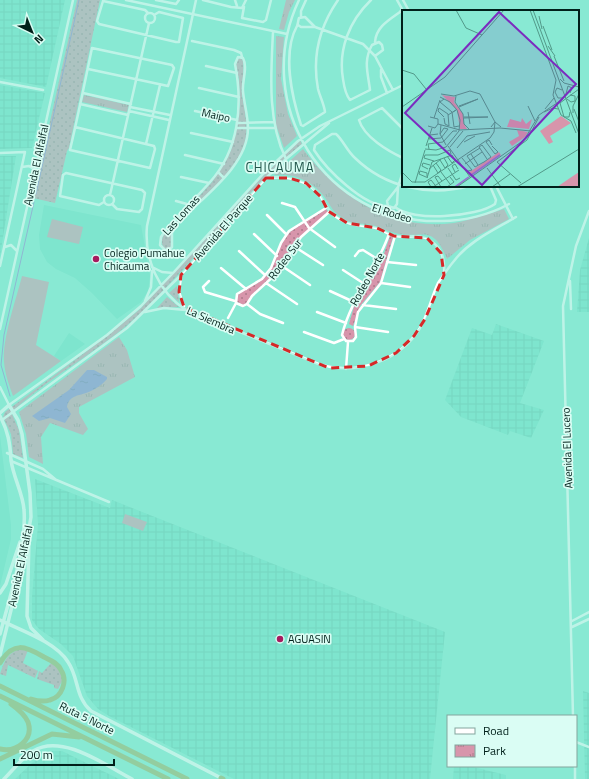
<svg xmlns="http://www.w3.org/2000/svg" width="589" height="779" viewBox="0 0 589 779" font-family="'Titillium Web',sans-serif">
<defs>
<pattern id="industrial-grid" width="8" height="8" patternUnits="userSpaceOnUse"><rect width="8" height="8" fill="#71dfc7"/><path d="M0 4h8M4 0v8" fill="none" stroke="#60bfaa"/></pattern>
<pattern id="grass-dots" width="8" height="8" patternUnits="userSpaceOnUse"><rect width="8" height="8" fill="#d795ab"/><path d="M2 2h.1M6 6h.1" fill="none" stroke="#ac798a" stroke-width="1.8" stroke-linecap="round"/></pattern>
<pattern id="park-tufts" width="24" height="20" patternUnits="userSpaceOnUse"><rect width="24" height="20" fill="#d795ab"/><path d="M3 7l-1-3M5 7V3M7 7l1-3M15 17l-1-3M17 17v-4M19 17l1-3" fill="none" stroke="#ac798a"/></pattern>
<pattern id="water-ripples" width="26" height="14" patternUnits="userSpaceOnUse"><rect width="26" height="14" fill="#9679d1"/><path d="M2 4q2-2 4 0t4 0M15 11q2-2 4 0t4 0" fill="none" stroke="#7863a9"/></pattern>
</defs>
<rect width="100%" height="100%" fill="#88e9d3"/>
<!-- built -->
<path fill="#71dfc7" d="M44 205 141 225 150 276 148 291 141 302 117 319 92 293 75 278 56 269 47 262 40 249 39 235Z
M69 333 85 344 61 361 54 356Z
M0 436 11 525V539L0 586Z"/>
<!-- industrial -->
<path fill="url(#industrial-grid)" d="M0 0H65L46 87 0 78Z
M0 85 45 93 32 148 0 149Z
M0 156H16L0 256Z
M589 238V312H577L580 270Z
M496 324 544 341 520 403 544 410 531 438 510 431 508 435 461 417 445 400 472 328 492 335Z
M35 479 110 508 112 500 445 632 430 779H234L109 716 98 709 87 696 73 656 61 644 39 629 32 620V597L38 524Z
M583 691 589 693V779H585Z
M52 751H62L119 779H15L33 762Z
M454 766H469L506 775V779H453Z"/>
<!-- grass -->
<path fill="url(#grass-dots)" d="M77 0H100L69 148 67 151 55 203 33 198Z
M242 58C246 69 241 82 242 94 244 108 248 122 246 137 242 169 198 201 176 224L171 233V248L167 250C161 246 161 243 163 236L212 182 228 157 232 147 240 105 239 80 236 65 237 59Z
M300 140 302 144C243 192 199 257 144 310 105 348 55 373 14 410L12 414 19 430 23 458 13 454 11 434 3 417 5 412 107 336 140 309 264 175Z
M326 209 328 212 301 236 276 272 251 296 247 303 243 305 237 302 236 297C243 288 256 286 264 278 276 265 277 248 287 235 294 227 317 216 326 209Z
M390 236 393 237 380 282 360 306 353 326 349 324 355 303 369 276 384 254Z
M177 286 179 302 169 293Z
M167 297 179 307 157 308Z
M343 334a6 6 0 1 1 12 0a6 6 0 1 1-12 0Z
M20 649 28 650 23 663 38 671 35 678 8 665 6 676 0 674C4 662 7 653 20 649Z
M52 662 57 666 63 679 58 689 54 688V685L37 679 39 671 42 673Z"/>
<!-- park -->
<path fill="url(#park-tufts)" d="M286 0H295L289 12 284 30 279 29Z
M276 36 284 37 281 79 288 114 297 136 284 148 276 125Z
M84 95 129 105 127 112 82 102Z
M303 149C339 198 392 231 454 223 471 220 487 214 504 209L509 219 470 240 447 259C432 222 422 240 395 233 387 231 380 227 372 225 364 223 356 224 348 221 331 212 333 208 323 195 312 181 292 172 274 175Z
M119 337 127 350 135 377 79 407V413L88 429 83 435 50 423 41 437 43 464 29 457 26 434 19 412Z"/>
<!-- garden -->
<path fill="#d795ab" d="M52 219 83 227 79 244 47 237Z
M22 276 49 282 36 345 61 361 13 396C9 385 5 374 4 362 2 339 16 300 22 276Z
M125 514 147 522 143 531 122 523Z"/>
<!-- water -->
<path fill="url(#water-ripples)" d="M87 370H94L107 377V379C102 385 93 391 86 393 77 396 69 396 67 407L71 414 65 423 50 418 39 421 32 416 69 390Z"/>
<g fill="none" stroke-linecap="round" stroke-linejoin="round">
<!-- stream -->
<path stroke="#9679d1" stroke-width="1" d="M36 194 79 0
M10 396 1 365 4 335 34 202"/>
<!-- minor -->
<path stroke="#fff" stroke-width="2.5" d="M126 0 287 34
M156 0 176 4 179 0
M196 0 147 226C144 258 158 292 186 310 202 320 223 325 240 332 267 343 294 354 321 365 357 375 400 361 420 328 428 314 431 298 438 283 443 276 448 268 454 261 469 241 494 230 516 217
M203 0 231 7 242 8 246 0
M235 0 237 6
M299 0C250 104 325 225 442 221 464 221 489 215 509 204
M371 0C349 21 338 50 343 79 344 86 345 94 350 100L370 90C368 73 363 61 372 45L379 42 382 45 383 50 375 56
M403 0 409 11
M244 7 242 18 263 22 266 20 271 0
M145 18a5 5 0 1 1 10 0a5 5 0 1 1-10 0Z
M148 13 145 10 103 1 97 21 99 24 176 42H179L183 18 159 12 154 15
M301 17V11L306 0
M298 25 301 27H315L363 44 375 56 393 90
M315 27 305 17 299 18C298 21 298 24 297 26 282 53 292 97 301 125L303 126 325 112C324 104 320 97 318 89 312 57 320 26 338 0
M273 32C271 73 267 121 286 159
M192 41 234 50 241 53 242 57
M375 42C376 27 389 20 400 12L402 9 397 0
M238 57 243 58C248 67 242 81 243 91 244 103 248 116 248 128 248 167 201 198 177 224L172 233V247L169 250H165L160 245 161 237C174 217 194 201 210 182 239 150 243 105 235 64Z
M206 66 237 73
M381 70V77L387 93
M0 82 43 90
M199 88 239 97
M83 93 131 104
M80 104 128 115
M130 107 170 115
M129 111 169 120
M195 111 237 120
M237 123 274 122
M75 127 154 146 155 149 150 168 70 150C78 116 85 82 92 48L172 65 174 68 168 86 88 69
M236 128H275
M403 129 382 108 359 120C364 137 388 151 403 158
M191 133 233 142
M146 144 160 85
M0 153 25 152 0 266
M185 155 224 164
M22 167 29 166 35 170
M218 172 224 178
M181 177 209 183
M267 178C287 175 309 180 321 197 329 210 331 216 346 222 356 227 366 225 376 228 382 230 389 235 396 236 408 238 421 233 431 241 442 248 445 261 444 273
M496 186 513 219
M398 187 397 204 394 208 388 206 387 201 398 187 403 171
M104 200a5 5 0 1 1 10 0a5 5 0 1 1-10 0Z
M110 195 149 23
M176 201 194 206
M104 202 99 205 60 196 63 175 66 173 142 190 145 193 142 209 139 212 117 209 112 204
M282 203 295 207 309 228 335 247
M388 206C364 207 326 169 314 150L315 145 332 134H336C343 140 347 151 355 158 385 187 428 197 469 186
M395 207C412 222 477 217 495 204L496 200 490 186
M326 208 289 231 281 243 271 268 262 279 237 294 236 303 243 306 247 304 252 296 277 273 301 237 329 212
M267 215 286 234
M254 234 277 256
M389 234C377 269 351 298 342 335L346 341H353L356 337 355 327 358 312 381 283 395 236
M5 247 11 245 17 251
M295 247 323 265
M239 251 265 275
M355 256 359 251 363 250 379 260
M387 262 416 265
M282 266 310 285
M152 267 162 272 173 273
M221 268 246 289
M343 270 363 283
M181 277 179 292 184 306
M209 281 203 287 205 292 235 301
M570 281 571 309
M266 283 297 304
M381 283 410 287
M330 291 354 302
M145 301 151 287 152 271
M247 304 260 314 283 323
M363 305 396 309
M145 312 164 308 185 310
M317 312 346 323
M228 318 236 303
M355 327 388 332
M0 329 73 0
M304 332 334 343 344 339
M346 369 348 342
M0 387 9 405 107 335 141 306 174 272 263 174 298 141 320 126 403 85
M2 420 127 328 181 275 266 178 286 159 329 123
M7 453 43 469 55 479
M11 461 109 502
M572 621 589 612
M572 627 589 619
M573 716 563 306 576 246 589 211
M576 742 589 747
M575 766V779"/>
<!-- tertiary -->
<path stroke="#fff" stroke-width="3.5" d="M0 413 9 405 18 420 22 434 30 493 31 517 24 557 0 655
M0 416C8 431 10 443 11 460 13 477 23 493 24 510 27 544 9 600 0 634
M29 540 27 616 31 628 43 640
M0 593 6 584 20 542
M0 620C20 630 56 642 68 662 79 678 75 697 91 711L223 779
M4 779C13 770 22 758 33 751 62 733 105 765 132 779"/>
<!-- motorway -->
<path stroke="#9fac61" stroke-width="5" d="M0 663C13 641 25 646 44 657 50 660 58 663 61 670 68 681 62 697 50 700 44 702 37 701 31 699
M0 686 187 779
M0 696 168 779
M0 749C16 753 34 740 28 722 25 715 18 709 11 704
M0 759 52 734 79 737
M221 778 223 779"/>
</g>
<!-- marked area -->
<path d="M0 0H589V779H0ZM266 178H289L306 183 321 197 328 211 347 223 377 228 394 236 427 238 441 253 444 275 425 319 414 336 396 353 368 366 329 368 184 307 179 292 181 275Z" fill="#88e9d3" fill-opacity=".55" fill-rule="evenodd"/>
<path fill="none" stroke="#d62828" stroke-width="3" stroke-dasharray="8 5" stroke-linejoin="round" d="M266 178H289L306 183 321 197 328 211 347 223 377 228 394 236 427 238 441 253 444 275 425 319 414 336 396 353 368 366 329 368 184 307 179 292 181 275Z"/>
<!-- markers -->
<g fill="#a61b5f" stroke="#dafdf4" stroke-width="1.5">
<circle cx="96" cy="259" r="4"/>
<circle cx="280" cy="639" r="4"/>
</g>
<g text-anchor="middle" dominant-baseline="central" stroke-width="3.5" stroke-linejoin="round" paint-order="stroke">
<!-- street labels -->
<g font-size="11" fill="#01201a" stroke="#dafdf4">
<text transform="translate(216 115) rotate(13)">Maipo</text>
<text transform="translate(36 165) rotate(-78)">Avenida El Alfalfal</text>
<text transform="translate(392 213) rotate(17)">El Rodeo</text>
<text transform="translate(181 215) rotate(-48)">Las Lomas</text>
<text transform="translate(223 227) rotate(-49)">Avenida El Parque</text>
<text transform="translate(285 259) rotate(-53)">Rodeo Sur</text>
<text transform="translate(367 279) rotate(-61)">Rodeo Norte</text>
<text transform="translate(211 320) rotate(24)">La Siembra</text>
<text transform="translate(567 448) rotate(-92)">Avenida El Lucero</text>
<text transform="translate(20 566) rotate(-78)">Avenida El Alfalfal</text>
<text transform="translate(87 718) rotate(26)">Ruta 5 Norte</text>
</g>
<!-- poi labels -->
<g font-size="11" fill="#01201a" stroke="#dafdf4" text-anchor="start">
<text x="104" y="253">Colegio Pumahue<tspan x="104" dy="13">Chicauma</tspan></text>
<text x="288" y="639">AGUASIN</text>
</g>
<!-- quarter labels -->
<g font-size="13" letter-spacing="1" fill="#22564b" stroke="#dafdf4">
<text x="280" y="167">CHICAUMA</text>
</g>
</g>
<!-- overview -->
<g transform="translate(402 10)">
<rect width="177" height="177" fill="#88e9d3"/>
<path d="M159 106 169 113 148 126 151 132 147 134 138 121ZM97 142 99 145 68 166 66 163ZM177 162V177H155L168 168Z" fill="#d795ab"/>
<path d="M40 85 53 87 52 92 61 104 62 114 65 119H58L55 100ZM120 108 124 114 130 109 127 119 105 117 108 109 119 112Z" fill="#d795ab"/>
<path d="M115 120 126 122 123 127 110 136 107 132 117 126Z" fill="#d795ab"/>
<path fill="none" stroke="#9679d1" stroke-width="2" d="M68 166 98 145M53 177 67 167"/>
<path fill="none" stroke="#529989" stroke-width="1" d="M54 0 64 18 80 25M128 0 154 70 151 85 159 105 169 111 174 123M131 0 177 124M137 6 140 19M141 16 150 40M146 36 153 46M152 46 162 71M0 60 12 64 24 79M158 69 162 73 177 77M160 80 155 78 153 82 156 88H161M164 84 166 76 170 78 168 83M54 86 53 92 61 104 62 114 67 119M42 89 38 92 50 102 52 117 57 116M165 89 169 92 173 91V86L168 85M57 96 76 89 57 97M126 96 133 111M0 97 43 67 102 0M143 99 152 88M172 99 177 112M66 102 68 114M142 102 151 98 156 99M168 102 167 107H162L158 93 177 79M171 103V96L177 84M46 105 54 100 51 102M42 107 36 101 37 98 46 104 47 116 43 114 42 108M32 108 38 90M62 108 86 107H62M36 114 58 120 98 118 129 121M39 115 38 124 44 135M26 116 33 118 36 114V109L28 107M89 117 93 112 99 117M36 124 28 125 27 129 39 128 46 119 42 118 38 124M62 132 73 126M90 135 87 130 84 132 93 144 96 142 90 136M24 136 30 118M46 136 68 167M48 137 61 121M55 138 65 126 88 122M78 138 65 146 73 157 80 153 82 152 89 147 80 135 77 137 85 149M23 139 34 140 44 137 57 121 58 110 55 100 48 92 38 87M27 139 26 134 41 132 51 121H55M69 144 76 155M45 146 50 153 53 150 50 145M60 148 70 160 66 161M38 150 43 158 46 155 42 148M32 151 22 148 23 145H36L48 140 49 144M63 154 80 142M31 155 36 163 39 160 34 153M46 158 54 170 58 168M85 158 99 177M26 159 20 156 21 153 28 155M27 159 39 149 50 145M0 162 10 172H23L88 128 92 122 93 112 78 84 68 81 52 86 39 84M39 162 48 174M53 162 50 156 53 154 56 159M25 163V168L30 152 39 149M24 167 17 164 18 161 25 163M13 173 23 140M119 173 95 152 125 130 137 107M29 177 26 172 29 170 33 175M31 177 57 160M39 177 33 167 36 166 40 171M45 177 52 172 48 167M55 177 122 130 137 105 161 89M90 177 108 164M115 177 177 139"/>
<path fill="#7b2cbf" fill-opacity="0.15" stroke="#7b2cbf" stroke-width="2" d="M97 2 174 74 80 175 3 103Z"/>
<rect width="177" height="177" fill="none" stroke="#01201a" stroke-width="2"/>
</g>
<!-- legend -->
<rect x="447" y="715" width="130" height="52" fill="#dafdf4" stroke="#83a59d"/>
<rect x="455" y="728" width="20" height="6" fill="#ffffff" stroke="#83a59d"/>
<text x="483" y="735" font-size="12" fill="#01201a">Road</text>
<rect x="455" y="745" width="20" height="12" fill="url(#park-tufts)" stroke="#83a59d"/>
<text x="483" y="755" font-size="12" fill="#01201a">Park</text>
<!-- north arrow -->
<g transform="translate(32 32) rotate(137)" stroke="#dafdf4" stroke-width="3" paint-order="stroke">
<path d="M0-3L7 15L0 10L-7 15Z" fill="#01201a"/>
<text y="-6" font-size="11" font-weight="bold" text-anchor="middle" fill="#01201a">N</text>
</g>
<!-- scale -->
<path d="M14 759v6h100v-6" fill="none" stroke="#01201a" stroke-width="2"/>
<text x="20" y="759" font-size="12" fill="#01201a" stroke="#dafdf4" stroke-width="3" paint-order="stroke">200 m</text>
</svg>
